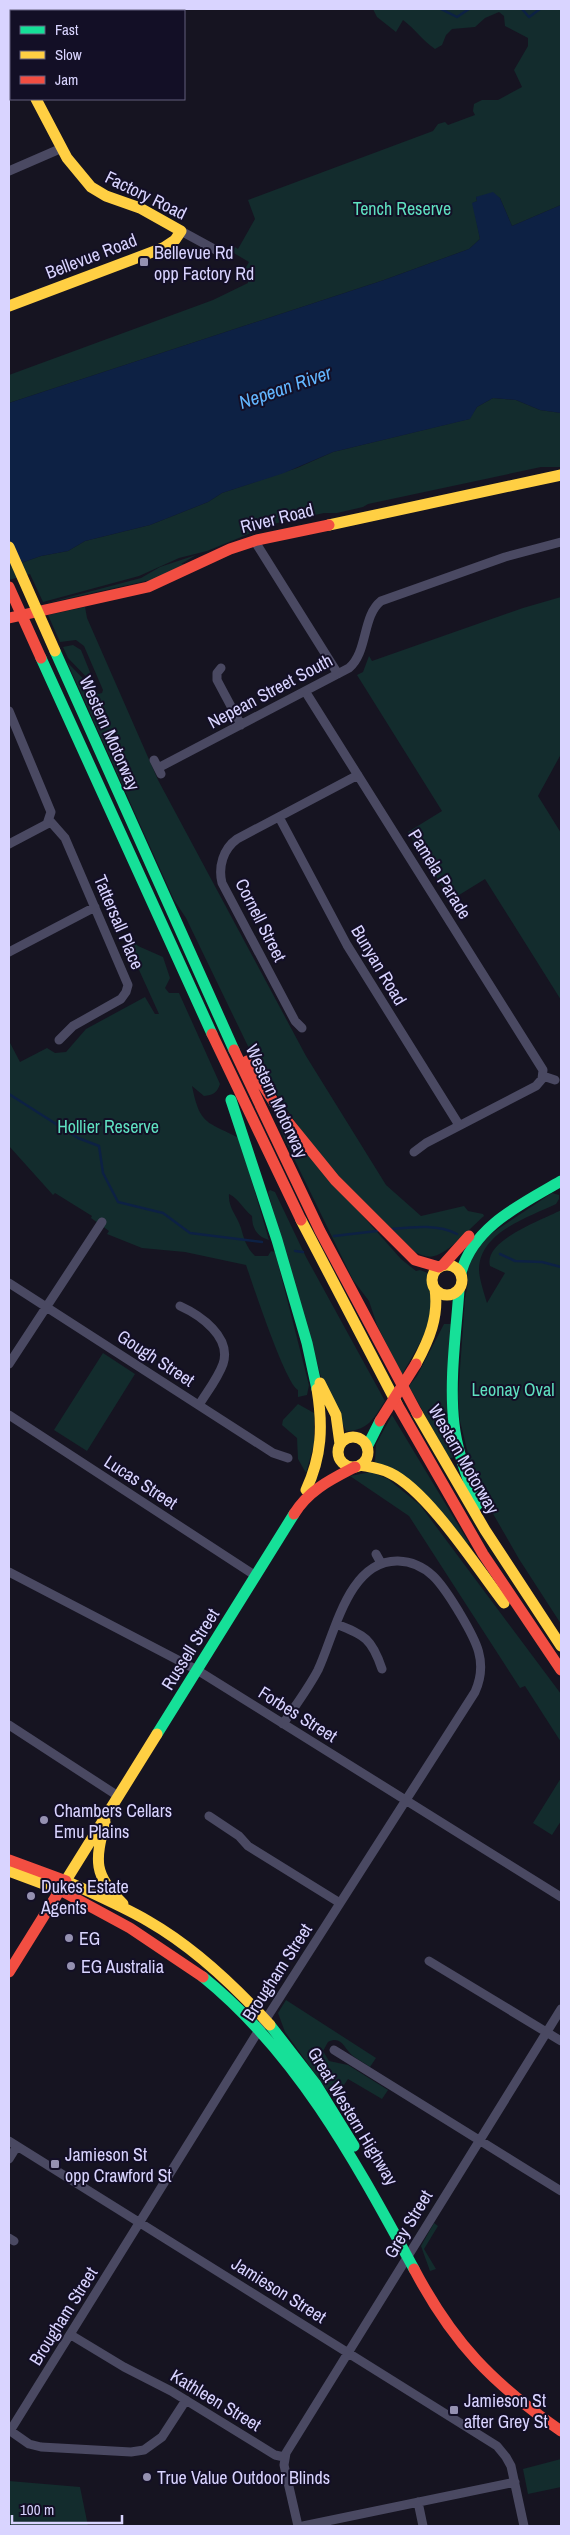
<svg xmlns="http://www.w3.org/2000/svg" width="570" height="2535" viewBox="0 0 570 2535" font-family="'Archivo Narrow',sans-serif">
<rect width="100%" height="100%" fill="#161421"/>
<!-- green -->
<path fill="#132c2d" d="M373 9H561V205L512 226 500 198 494 196 476 197 477 201 473 203 480 239 469 249 384 280 9 403V375L213 300 248 283V280L241 276 249 262 232 252 235 247 238 249 255 219 248 200 433 131 438 124 445 122 448 125 475 115 473 111 474 104 482 100H498L522 87 514 70 528 46V38L505 26 504 16 499 12 485 18 475 27 452 29 446 35 442 45 435 49C422 40 415 29 403 20L396 32 377 17Z
M493 398 516 400 540 410 561 413V467H541L368 504 363 507 337 513H324L273 524 207 551 179 558 139 576 43 602 30 574 9 580V567L41 556 68 551 85 541 150 525 208 502 222 493 297 468 333 452 469 419 477 407Z
M196 555 181 564H185L155 579 43 604 141 578 160 567Z
M561 597V754L538 796 561 833V1000L485 879 451 900 408 832 442 811 357 675 363 672 369 656 372 661 523 608Z
M85 607 87 618 158 780 306 1056 386 1185 421 1216 464 1206 468 1211 483 1214 484 1216C472 1226 449 1253 434 1256 428 1258 421 1255 415 1252L345 1183 309 1142 258 1067 186 918 174 900 67 662 98 694 102 693 103 690 84 646 76 640 60 642 48 615Z
M73 645 81 650 96 687 68 658 63 647Z
M133 941 138 946 163 957 170 978 165 988 169 993H179L220 1084C217 1093 213 1095 204 1096L192 1086C200 1125 206 1121 239 1138L269 1240C257 1237 252 1228 252 1216 243 1209 239 1199 229 1194 228 1208 237 1215 241 1228 244 1239 246 1247 255 1256H268L271 1251 275 1252 309 1385 307 1395 298 1397V1390C285 1383 253 1285 246 1265L185 1252 142 1248 107 1234 109 1231 91 1218 92 1216 55 1193 53 1195 9 1146V1041L20 1062 47 1048 55 1053 66 1052 86 1029 145 997 155 1014H159L130 950 129 944Z
M283 1126 401 1259 416 1271 420 1270 428 1273C427 1284 432 1290 433 1300 436 1321 412 1356 402 1375L377 1325 369 1301 353 1280 284 1138 281 1130Z
M270 1190 275 1192 306 1257 385 1401C373 1419 369 1430 346 1431L323 1384 268 1192Z
M552 1193 559 1195V1199L556 1204C529 1217 480 1232 479 1269 479 1278 484 1293 487 1303L505 1273 490 1266C483 1240 543 1220 561 1210V1624L519 1559 480 1491 470 1462 460 1421 458 1397 465 1299 468 1282 467 1265 477 1246 492 1233Z
M444 1324H451L456 1456 449 1459 409 1386 417 1376Z
M103 1353 135 1374 87 1451 54 1430Z
M298 1404 314 1413V1444L306 1473 298 1459 297 1438 282 1425 283 1420Z
M392 1415 469 1543 468 1544 375 1462 376 1444Z
M371 1472 388 1479 420 1505 561 1694V1742L525 1686 520 1688 409 1516 350 1476Z
M561 1778V1821L552 1835 533 1823Z
M286 2000 376 2058 370 2067C365 2063 358 2060 353 2056 344 2049 342 2035 328 2042L323 2051 329 2061 348 2065 388 2090 382 2099 348 2079 334 2100 285 2032 278 2013Z
M434 2223 438 2226 424 2249 436 2269 430 2271 421 2246Z
M561 2459V2487L528 2494 523 2469Z
M9 2481 80 2487 88 2526H9Z"/>
<!-- water -->
<path fill="#0d2144" d="M493 192 500 198 512 226 561 205V413L540 410 516 400 493 398 477 407 470 419 333 452 284 473 222 493 208 502 150 525 85 541 68 551 41 556 9 567V403L384 280 469 249 480 239 472 203 477 201 476 197Z"/>
<g fill="none" stroke-linecap="round" stroke-linejoin="round">
<!-- stream -->
<path stroke="#0d2144" stroke-width="2.5" d="M441 9 457 17 469 9
M522 9 529 17 540 9
M9 1094 78 1138 99 1146 103 1173 118 1202 163 1213 190 1233 262 1242
M392 1229C413 1227 438 1224 457 1234
M334 1236 377 1231
M295 1251 303 1252
M500 1254 515 1261 542 1262 561 1267"/>
<!-- street -->
<path stroke="#4a4962" stroke-width="9" d="M9 171 62 148
M181 231 225 255
M254 540 338 674
M221 668 217 673V680L241 725
M305 691 543 1070 542 1079 536 1086 426 1143 414 1152
M9 711 51 812 47 824 9 844
M154 760 161 774
M158 768 349 668C368 652 362 616 381 601L505 557 561 542
M279 817 347 945 459 1125
M50 821 65 838 128 985 126 992 121 999 73 1026 59 1040
M9 952 95 907
M302 1028 295 1021 222 883C218 867 223 849 237 839L358 775
M543 1076 555 1080
M9 1283 273 1453 288 1458
M180 1306C200 1315 232 1337 223 1364 218 1378 207 1392 199 1405
M9 1364 102 1222
M9 1415 256 1576
M376 1554 381 1563
M9 1572 197 1670 561 1897
M336 1624C365 1635 372 1639 382 1669
M9 1725 118 1796
M209 1816 239 1836 248 1846 340 1903
M429 1961 561 2041
M334 2050 561 2191
M9 2141 497 2446 506 2457 511 2466 524 2526
M9 2159 17 2146
M9 2238 14 2241
M71 2335 124 2367 171 2391 275 2455 284 2457
M9 2430 29 2444 41 2447 131 2452 144 2450 162 2437 186 2400
M10 2431 259 2030 475 1692C489 1661 475 1639 459 1612 444 1588 430 1562 398 1561 348 1560 335 1634 318 1670 308 1689 295 1706 283 1724
M418 2502 423 2526
M298 2526 284 2465 286 2453 561 2009
M303 2526 515 2482"/>
<!-- fast -->
<path stroke="#16e098" stroke-width="11" d="M55 651 234 1050
M41 658 212 1034
M231 1100 277 1240 307 1343 317 1389
M461 1273C473 1226 522 1204 561 1181
M459 1290C456 1334 449 1380 454 1424 457 1452 468 1479 477 1505
M367 1447 380 1421
M157 1734 294 1514
M203 1977C298 2054 356 2163 414 2269
M270 2025 315 2083 354 2146"/>
<!-- slow -->
<path stroke="#ffcf43" stroke-width="11" d="M9 48 11 53
M9 306 163 248 175 240 181 231 140 208 106 196 91 187 67 158 36 99
M329 525 561 475
M301 1220 397 1404
M432 1280a15 15 0 1 1 30 0a15 15 0 1 1-30 0Z
M416 1364C429 1340 439 1317 435 1289
M320 1383 336 1415 340 1444
M417 1413 485 1530 561 1646
M338 1452a15 15 0 1 1 30 0a15 15 0 1 1-30 0Z
M360 1465C370 1467 380 1468 390 1473 428 1491 477 1568 504 1603
M306 1490C322 1456 323 1426 317 1389
M105 1822C95 1862 93 1874 123 1904
M9 1871 60 1890 157 1734
M66 1881C94 1894 122 1906 148 1921 195 1948 234 1985 270 2025"/>
<!-- jam -->
<path stroke="#f24e42" stroke-width="11" d="M9 618 148 587 230 549 257 540 329 525
M212 1034 301 1220
M234 1050 320 1231 417 1413
M247 1061 283 1116 335 1180 415 1260 439 1267
M443 1265 469 1236
M397 1404 483 1554 561 1670
M294 1514C309 1490 330 1480 355 1467
M9 1860 66 1881
M9 1972 60 1890 130 1928 203 1977
M414 2269C453 2343 492 2383 561 2431"/>
<!-- slow-bridge -->
<path stroke="#ffcf43" stroke-width="11" d="M9 547 55 651"/>
<!-- jam-bridge -->
<path stroke="#f24e42" stroke-width="11" d="M9 587 41 658
M380 1421 416 1364"/>
</g>
<!-- markers -->
<g fill="#9591b1" stroke="#130f26" stroke-width="2">
<rect x="139" y="257" width="10" height="10" rx="2.5"/>
<circle cx="44" cy="1820" r="5"/>
<circle cx="31" cy="1896" r="5"/>
<circle cx="69" cy="1938" r="5"/>
<circle cx="71" cy="1966" r="5"/>
<rect x="50" y="2159" width="10" height="10" rx="2.5"/>
<rect x="449" y="2405" width="10" height="10" rx="2.5"/>
<circle cx="147" cy="2477" r="5"/>
</g>
<g text-anchor="middle" dominant-baseline="central" stroke-width="4" stroke-linejoin="round" paint-order="stroke">
<!-- street labels -->
<g font-size="18" fill="#d9d4ff" stroke="#130f26">
<text transform="translate(146 195) rotate(26)">Factory Road</text>
<text transform="translate(91 256) rotate(-21)">Bellevue Road</text>
<text transform="translate(277 518) rotate(-14)">River Road</text>
<text transform="translate(270 691) rotate(-28)">Nepean Street South</text>
<text transform="translate(110 733) rotate(66)">Western Motorway</text>
<text transform="translate(440 874) rotate(58)">Pamela Parade</text>
<text transform="translate(261 920) rotate(63)">Cornell Street</text>
<text transform="translate(119 922) rotate(67)">Tattersall Place</text>
<text transform="translate(379 965) rotate(59)">Bunyan Road</text>
<text transform="translate(277 1101) rotate(65)">Western Motorway</text>
<text transform="translate(156 1358) rotate(33)">Gough Street</text>
<text transform="translate(464 1459) rotate(60)">Western Motorway</text>
<text transform="translate(141 1482) rotate(33)">Lucas Street</text>
<text transform="translate(190 1649) rotate(-58)">Russell Street</text>
<text transform="translate(298 1714) rotate(32)">Forbes Street</text>
<text transform="translate(277 1972) rotate(-57)">Brougham Street</text>
<text transform="translate(353 2116) rotate(59)">Great Western Highway</text>
<text transform="translate(408 2224) rotate(-59)">Grey Street</text>
<text transform="translate(279 2290) rotate(32)">Jamieson Street</text>
<text transform="translate(63 2316) rotate(-58)">Brougham Street</text>
<text transform="translate(216 2400) rotate(31)">Kathleen Street</text>
</g>
<!-- park labels -->
<g font-size="18" fill="#5fe0c0" stroke="#130f26">
<text x="402" y="208">Tench Reserve</text>
<text x="108" y="1126">Hollier Reserve</text>
<text x="513" y="1389">Leonay Oval</text>
</g>
<!-- poi labels -->
<g font-size="18" fill="#d9d4ff" stroke="#130f26" text-anchor="start">
<text x="154" y="252">Bellevue Rd<tspan x="154" dy="21">opp Factory Rd</tspan></text>
<text x="54" y="1810">Chambers Cellars<tspan x="54" dy="21">Emu Plains</tspan></text>
<text x="41" y="1886">Dukes Estate<tspan x="41" dy="21">Agents</tspan></text>
<text x="79" y="1938">EG</text>
<text x="81" y="1966">EG Australia</text>
<text x="65" y="2154">Jamieson St<tspan x="65" dy="21">opp Crawford St</tspan></text>
<text x="464" y="2400">Jamieson St<tspan x="464" dy="21">after Grey St</tspan></text>
<text x="157" y="2477">True Value Outdoor Blinds</text>
</g>
<!-- water labels -->
<g font-size="19" font-style="italic" fill="#62b6ff" stroke="#130f26">
<text transform="translate(285 387) rotate(-19)">Nepean River</text>
</g>
</g>
<!-- border -->
<rect width="570" height="2535" fill="none" stroke="#d9d4ff" stroke-width="20"/>
<!-- legend -->
<rect x="10" y="10" width="175" height="90" fill="#130f26" stroke="#625e7d"/>
<rect x="20" y="26" width="25" height="8" fill="#16e098" stroke="#625e7d"/>
<text x="55" y="35" font-size="15" fill="#d9d4ff">Fast</text>
<rect x="20" y="51" width="25" height="8" fill="#ffcf43" stroke="#625e7d"/>
<text x="55" y="60" font-size="15" fill="#d9d4ff">Slow</text>
<rect x="20" y="76" width="25" height="8" fill="#f24e42" stroke="#625e7d"/>
<text x="55" y="85" font-size="15" fill="#d9d4ff">Jam</text>
<!-- scale -->
<path d="M12 2515v8h110v-8" fill="none" stroke="#d9d4ff" stroke-width="2.5"/>
<text x="20" y="2515" font-size="15" fill="#d9d4ff" stroke="#130f26" stroke-width="4" paint-order="stroke">100 m</text>
</svg>
